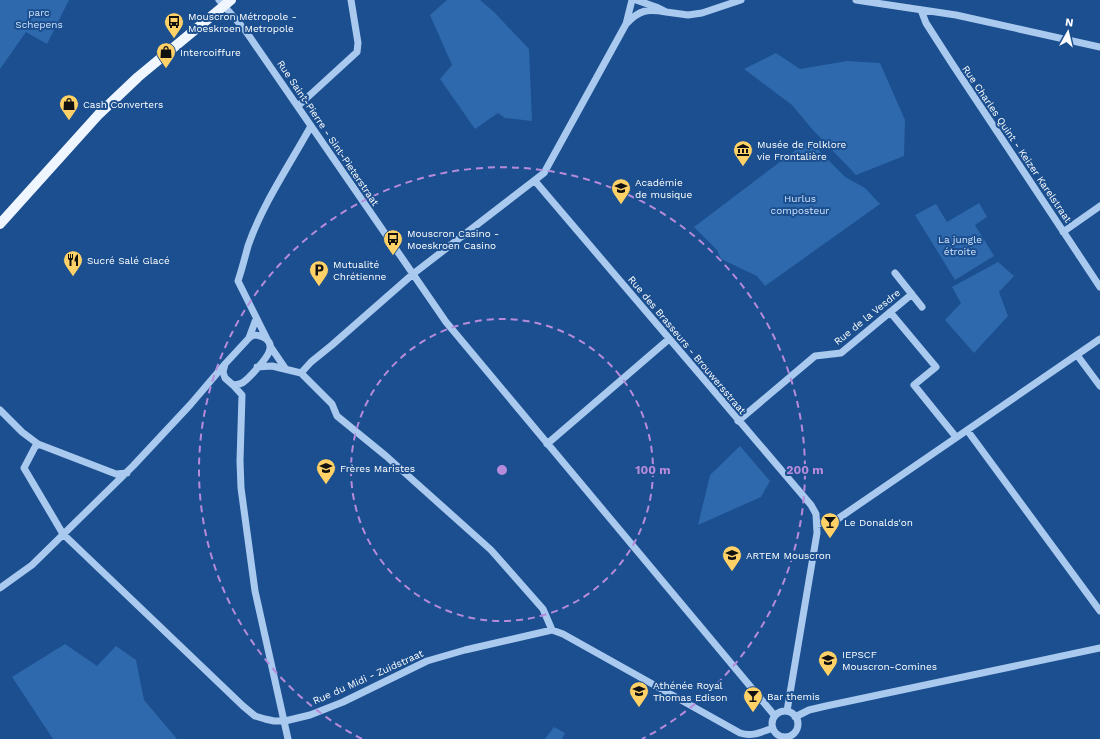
<svg xmlns="http://www.w3.org/2000/svg" width="1100" height="739" viewBox="0 0 1100 739" font-family="'Work Sans',sans-serif">
<rect width="100%" height="100%" fill="#1b4f8f"/>
<!-- green -->
<path fill="#2e69ad" d="M0 0H69L47 44 26 32 0 69Z
M447 0H480L494 12 529 49 532 121 505 118 498 113 475 129 440 79 452 65 430 15Z
M776 53 800 69 847 61 880 63 905 120 904 156 856 175 812 129 792 105 744 69Z
M809 140 845 177 865 188 880 204 765 286 757 276 721 259 717 250 694 227Z
M979 203 987 217 975 225 994 256 955 280 915 215 936 204 947 222Z
M998 262 1014 276 999 292 1008 316 974 353 945 320 961 303 952 287Z
M740 446 770 481 761 497 698 525 710 475Z
M65 644 97 666 116 646 136 660 144 700 177 739H53L12 677Z
M554 727 565 733 562 739H545Z"/>
<g fill="none" stroke-linecap="round" stroke-linejoin="round">
<!-- minor -->
<path stroke="#a9c9ee" stroke-width="7" d="M219 0 245 30 446 322 775 716
M636 0 656 7 666 12 688 15 702 13 741 0
M856 0 956 15 1100 47
M921 10 926 23 951 62 1100 287
M626 24 632 0
M298 106 357 52 358 43 351 0
M535 181 811 505 816 514 817 533 787 711
M1063 232 1100 206
M895 273 922 307
M890 312 936 367 914 385 956 437
M253 335C262 335 274 340 269 352 267 358 248 380 242 383 239 385 236 384 233 385L225 378 223 372 225 364 249 338Z
M249 338 256 319
M267 339 238 281C242 269 245 257 248 246 262 205 290 164 311 126
M270 346 285 368
M1077 355 1100 386
M257 367 272 366 301 373 332 404 337 416 386 456 491 550 543 609 552 630
M301 373 311 362 332 345 413 274 544 173 626 24C640 9 648 9 666 12
M233 385 242 395 240 461 241 488 255 591 288 739
M0 410 22 432 38 444 116 474 127 473
M738 421 815 356 841 353 912 294
M967 430 1100 611
M38 444 35 447 24 468 63 534 243 706 255 716 265 719 274 721H285L310 715 343 702 427 661 465 650 552 630 563 634 740 733C753 737 761 732 773 728
M547 444 669 339
M817 524 833 521 839 518 1100 339
M0 588 32 565 133 466 190 405 225 364
M772 724a13 13 0 1 1 26 0a13 13 0 1 1-26 0Z
M795 717 809 710 826 706 1100 648"/>
<!-- major -->
<path stroke="#f0f6ff" stroke-width="10" d="M0 224 99 114 138 77 231 0"/>
</g>
<!-- distance rings -->
<g fill="none" stroke="#b68bdc" stroke-width="2" stroke-dasharray="7 5">
<circle cx="502" cy="470" r="151"/>
<path d="M362 739A303 303 0 1 1 642 739"/>
</g>
<!-- icons -->
<defs>
<symbol id="bus-pin" viewBox="-11 -11 22 30"><path d="M0 17L-7.5 6A9.5 9.5 0 1 1 7.5 6Z" fill="#ffd166" stroke="#1b4f8f"/><path d="M-5-6H5V4H4V6H2V4H-2V6H-4V4H-5ZM-3.5-4V0h7V-4ZM-3.5 1.2v1.5H-2V1.2ZM2 1.2v1.5H3.5V1.2Z" fill="#111"/></symbol>
<symbol id="shop-pin" viewBox="-11 -11 22 30"><path d="M0 17L-7.5 6A9.5 9.5 0 1 1 7.5 6Z" fill="#ffd166" stroke="#1b4f8f"/><path d="M-5-2.5h2.3a2.7 3.5 0 0 1 5.4 0H5L5.5 6h-11ZM-1.5-2.5h3a1.5 2.3 0 0 0-3 0Z" fill="#111"/></symbol>
<symbol id="museum-pin" viewBox="-11 -11 22 30"><path d="M0 17L-7.5 6A9.5 9.5 0 1 1 7.5 6Z" fill="#ffd166" stroke="#1b4f8f"/><path d="M0-6L6-3V-2H-6V-3ZM-5-1h2V3h-2ZM-1-1h2V3h-2ZM3-1h2V3H3ZM-6 4H6V6H-6Z" fill="#111"/></symbol>
<symbol id="school-pin" viewBox="-11 -11 22 30"><path d="M0 17L-7.5 6A9.5 9.5 0 1 1 7.5 6Z" fill="#ffd166" stroke="#1b4f8f"/><path d="M0-5L7-2L0 1L-7-2ZM-4 1L0 2.5L4 1V4Q0 6-4 4Z" fill="#111"/></symbol>
<symbol id="restaurant-pin" viewBox="-11 -11 22 30"><path d="M0 17L-7.5 6A9.5 9.5 0 1 1 7.5 6Z" fill="#ffd166" stroke="#1b4f8f"/><path d="M-5-6h1v4h1v-4h1v4h1v-4h1v5L-1.5 .5V6h-2V.5L-5-1ZM5-6V6H3V1.5H1.5Q1.5-4 5-6Z" fill="#111"/></symbol>
<symbol id="parking-pin" viewBox="-11 -11 22 30"><path d="M0 17L-7.5 6A9.5 9.5 0 1 1 7.5 6Z" fill="#ffd166" stroke="#1b4f8f"/><path d="M-3.5-5.5H1a3.5 3.5 0 0 1 0 7H-1V5.5H-3.5ZM-1-3.4V-.6H.8a1.4 1.4 0 0 0 0-2.8Z" fill="#111"/></symbol>
<symbol id="bar-pin" viewBox="-11 -11 22 30"><path d="M0 17L-7.5 6A9.5 9.5 0 1 1 7.5 6Z" fill="#ffd166" stroke="#1b4f8f"/><path d="M-6-5H6L.8 .8V4.5H3.5V6h-7V4.5H-.8V.8Z" fill="#111"/></symbol>
</defs>
<g fill-rule="evenodd">
<use href="#bus-pin" x="163" y="11" width="22" height="30"/>
<use href="#shop-pin" x="155" y="41" width="22" height="30"/>
<use href="#shop-pin" x="58" y="93" width="22" height="30"/>
<use href="#museum-pin" x="732" y="139" width="22" height="30"/>
<use href="#school-pin" x="610" y="177" width="22" height="30"/>
<use href="#bus-pin" x="382" y="228" width="22" height="30"/>
<use href="#restaurant-pin" x="62" y="249" width="22" height="30"/>
<use href="#parking-pin" x="308" y="259" width="22" height="30"/>
<use href="#school-pin" x="315" y="457" width="22" height="30"/>
<use href="#bar-pin" x="819" y="511" width="22" height="30"/>
<use href="#school-pin" x="721" y="544" width="22" height="30"/>
<use href="#school-pin" x="817" y="649" width="22" height="30"/>
<use href="#school-pin" x="628" y="680" width="22" height="30"/>
<use href="#bar-pin" x="742" y="685" width="22" height="30"/>
</g>
<g text-anchor="middle" dominant-baseline="central" stroke-width="4" stroke-linejoin="round" paint-order="stroke">
<!-- park labels -->
<g font-size="10" fill="#cfe3fa" stroke="#1b4f8f">
<text x="39" y="12">parc<tspan x="39" dy="12">Schepens</tspan></text>
<text x="800" y="198">Hurlus<tspan x="800" dy="12">composteur</tspan></text>
<text x="960" y="239">La jungle<tspan x="960" dy="12">étroite</tspan></text>
</g>
<!-- poi labels -->
<g font-size="10" fill="#fff" stroke="#1b4f8f" text-anchor="start">
<text x="188" y="16">Mouscron Métropole -<tspan x="188" dy="12">Moeskroen Metropole</tspan></text>
<text x="180" y="52">Intercoiffure</text>
<text x="83" y="104">Cash Converters</text>
<text x="757" y="144">Musée de Folklore<tspan x="757" dy="12">vie Frontalière</tspan></text>
<text x="635" y="182">Académie<tspan x="635" dy="12">de musique</tspan></text>
<text x="407" y="233">Mouscron Casino -<tspan x="407" dy="12">Moeskroen Casino</tspan></text>
<text x="87" y="260">Sucré Salé Glacé</text>
<text x="333" y="264">Mutualité<tspan x="333" dy="12">Chrétienne</tspan></text>
<text x="340" y="468">Frères Maristes</text>
<text x="844" y="522">Le Donalds'on</text>
<text x="746" y="555">ARTEM Mouscron</text>
<text x="842" y="654">IEPSCF<tspan x="842" dy="12">Mouscron-Comines</tspan></text>
<text x="653" y="685">Athénée Royal<tspan x="653" dy="12">Thomas Edison</tspan></text>
<text x="767" y="696">Bar themis</text>
</g>
<!-- street labels -->
<g font-size="10" fill="#fff" stroke="#1b4f8f">
<text transform="translate(328 133) rotate(56)">Rue Saint-Pierre - Sint-Pieterstraat</text>
<text transform="translate(1017 144) rotate(56)">Rue Charles Quint - Keizer Karelstraat</text>
<text transform="translate(867 317) rotate(-39)">Rue de la Vesdre</text>
<text transform="translate(687 345) rotate(50)">Rue des Brasseurs - Brouwersstraat</text>
<text transform="translate(368 677) rotate(-24)">Rue du Midi - Zuidstraat</text>
</g>
</g>
<circle cx="502" cy="470" r="6" fill="#b68bdc" stroke="#1b4f8f" stroke-width="2"/>
<g font-size="12" text-anchor="middle" font-weight="bold" fill="#b68bdc" stroke="#1b4f8f" stroke-width="4" stroke-linejoin="round" paint-order="stroke">
<text x="653" y="474">100 m</text>
<text x="805" y="474">200 m</text>
</g>
<!-- north arrow -->
<g transform="translate(1068 32) rotate(8)" stroke="#1b4f8f" stroke-width="3" paint-order="stroke">
<path d="M0-3L7 15L0 10L-7 15Z" fill="#ffffff"/>
<text y="-6" font-size="11" font-weight="bold" text-anchor="middle" fill="#ffffff">N</text>
</g>
</svg>
